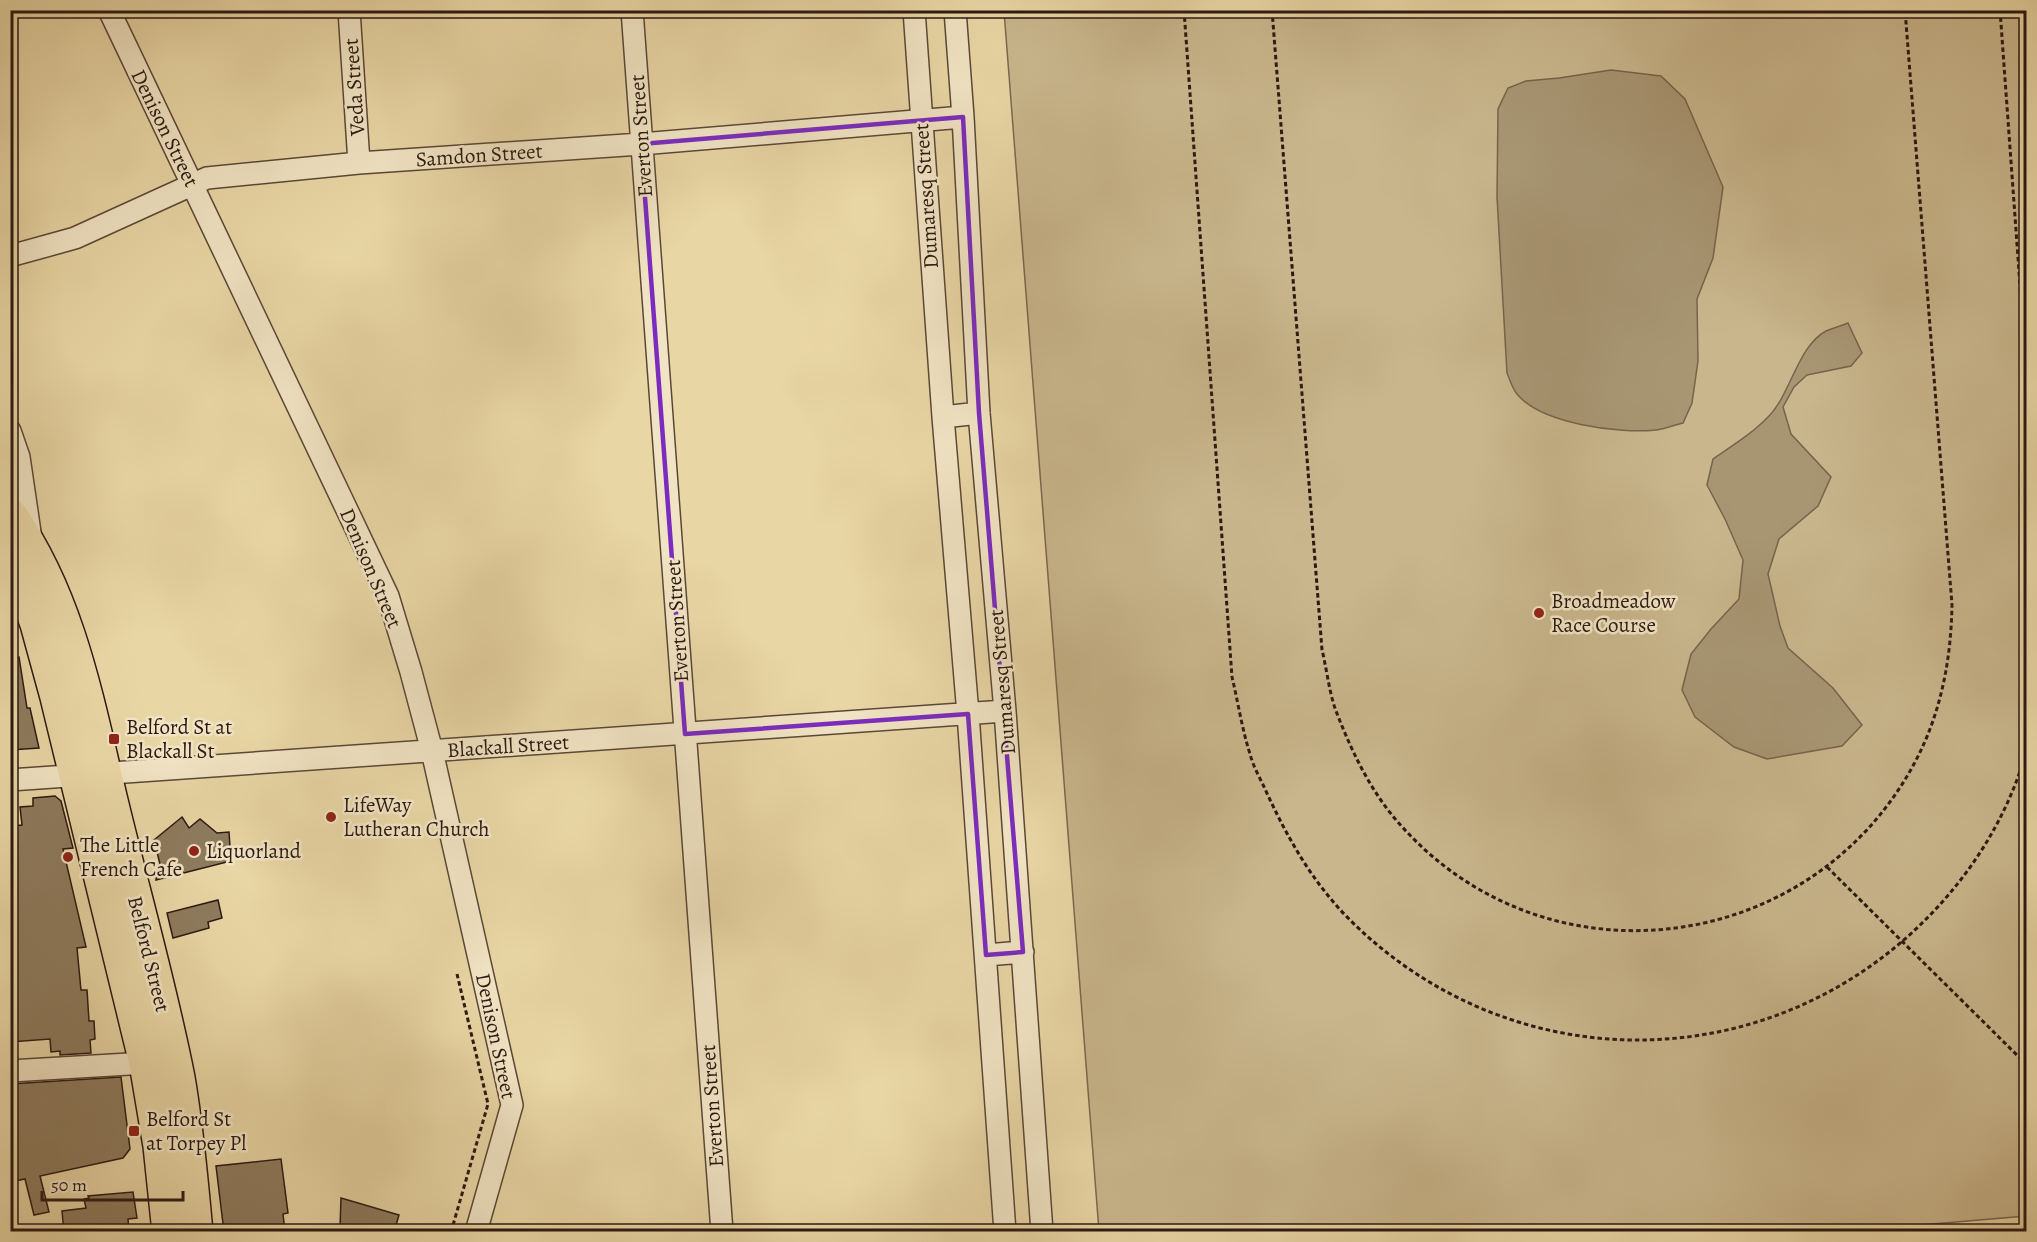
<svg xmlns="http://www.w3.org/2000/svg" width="2037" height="1242" viewBox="0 0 2037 1242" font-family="Alegreya,serif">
<rect width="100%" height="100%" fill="#e9d6a5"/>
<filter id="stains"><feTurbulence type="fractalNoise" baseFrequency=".00333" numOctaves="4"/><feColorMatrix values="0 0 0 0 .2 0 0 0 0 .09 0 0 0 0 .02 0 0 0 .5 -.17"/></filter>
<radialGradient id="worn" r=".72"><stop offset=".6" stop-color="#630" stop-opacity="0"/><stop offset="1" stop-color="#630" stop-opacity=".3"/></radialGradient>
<!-- green -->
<path fill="#c9b68c" stroke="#7a684f" stroke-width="1.5" d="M1004 11H2026V1216L1839 1232 1099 1231Z"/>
<!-- water -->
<path fill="#a89673" stroke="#76644c" stroke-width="1.5" d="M1611 70 1661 76 1685 99 1723 187 1713 258 1697 299 1698 361 1692 403 1683 423C1674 425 1665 429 1656 430 1620 434 1541 424 1517 394 1512 388 1510 380 1507 373L1497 197 1498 109 1508 88 1526 81 1559 78Z
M1848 323 1862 353 1851 366 1807 375 1794 387 1783 407 1791 434 1831 477 1818 506 1779 539 1768 574 1780 626 1788 648 1833 688 1862 725 1842 746 1767 759 1734 747 1695 717 1682 690 1691 654 1711 629 1739 599 1743 560 1725 519 1707 485 1713 459C1732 446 1753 433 1769 416 1791 393 1798 346 1826 331 1833 328 1841 326 1848 323Z"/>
<!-- building -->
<path fill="#8e7b5e" stroke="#2b1912" stroke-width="1.5" d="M19 657 27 708H30L39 748 10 750V658Z
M55 796 61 801 73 848 63 849 86 947 77 948 81 990H87L89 1021H94L95 1039 90 1040 91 1053 60 1055V1051L51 1052 50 1039 10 1042V1008H15L10 956V921H16L13 881 10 882 11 826 22 825 20 807 33 806V798Z
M182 817 189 828 200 819 217 833 229 832 231 861 156 880 157 868 160 864 154 840Z
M218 900 222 918 208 922 209 928 173 938 167 913Z
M121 1077 130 1149 123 1158 40 1176 49 1212 34 1215 25 1179 10 1182V1084Z
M281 1159 288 1213 283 1214 285 1232H224L216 1166Z
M133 1192 137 1218 128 1219 129 1232H64L62 1211 86 1208 84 1199 89 1198 88 1196Z
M341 1198 399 1215 394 1232H354L340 1228Z"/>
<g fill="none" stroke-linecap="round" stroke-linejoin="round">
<defs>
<path id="street" d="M109 10 388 596 411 672 432 751 512 1105 476 1232
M349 10 359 163
M632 10 722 1232
M914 10 943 417 968 714 1005 1232
M955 10 963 117 979 413 1005 711 1042 1232
M10 256 75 238 207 178 359 163 641 144 963 117
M943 417 979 413
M10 431 19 457 31 539
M10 780 1005 711
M986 955 1023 952
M10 1071 146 1063"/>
<path id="primary" d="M10 515C70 600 88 706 112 805 134 896 160 986 178 1078 187 1129 191 1180 196 1232
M10 566 28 599 37 624 57 697 146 1063 160 1146 169 1232"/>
</defs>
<!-- street casing -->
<use href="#street" stroke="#5a4837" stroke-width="24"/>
<!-- primary casing -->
<use href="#primary" stroke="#2b1912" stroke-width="36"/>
<!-- path -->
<path stroke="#2b1912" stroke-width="3" stroke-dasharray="4.5 3" stroke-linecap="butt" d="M1184 10 1232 677C1238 702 1242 729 1250 754 1253 766 1260 778 1265 789 1287 837 1312 882 1350 920 1521 1090 1794 1078 1950 893 1984 853 2012 803 2026 752
M1272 10 1322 650C1327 670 1329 692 1336 711 1351 750 1370 790 1397 821 1542 990 1809 958 1914 764 1941 714 1951 660 1952 605L1905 10
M2000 10 2026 368
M1827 867 2026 1064
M451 1232 488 1104 457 974"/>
<!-- street -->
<use href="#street" stroke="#f1e4c4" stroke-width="21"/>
<!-- primary -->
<use href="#primary" stroke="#e9d6a5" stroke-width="33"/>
</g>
<!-- marked area -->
<path fill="none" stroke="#7b2cbf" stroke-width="4.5" stroke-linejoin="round" d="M963 117 979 413 1023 952 986 955 968 714 685 734 641 144Z"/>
<!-- markers -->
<g fill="#8f2418" stroke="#f1e4c4" stroke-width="2">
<circle cx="1539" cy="613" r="6"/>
<rect x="108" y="733" width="12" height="12" rx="3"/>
<circle cx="331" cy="817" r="6"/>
<circle cx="194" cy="851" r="6"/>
<circle cx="68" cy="857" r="6"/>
<rect x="128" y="1125" width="12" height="12" rx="3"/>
</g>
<g text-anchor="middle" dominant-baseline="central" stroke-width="5" stroke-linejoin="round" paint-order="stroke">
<!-- street labels -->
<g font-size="21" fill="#2b1912" stroke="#f1e4c4">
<text transform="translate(354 87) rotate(-94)">Veda Street</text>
<text transform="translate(165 128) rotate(64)">Denison Street</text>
<text transform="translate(641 136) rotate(-94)">Everton Street</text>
<text transform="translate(479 155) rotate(-4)">Samdon Street</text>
<text transform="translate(926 196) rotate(-94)">Dumaresq Street</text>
<text transform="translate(371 568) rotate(67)">Denison Street</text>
<text transform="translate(677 621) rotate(-94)">Everton Street</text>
<text transform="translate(1002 682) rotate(-95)">Dumaresq Street</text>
<text transform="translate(508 746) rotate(-4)">Blackall Street</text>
<text transform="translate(149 954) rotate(76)">Belford Street</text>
<text transform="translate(496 1036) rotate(78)">Denison Street</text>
<text transform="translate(712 1106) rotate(-94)">Everton Street</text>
</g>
<!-- poi labels -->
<g font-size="21" fill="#2b1912" stroke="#f1e4c4" text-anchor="start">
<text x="1551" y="601">Broadmeadow<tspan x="1551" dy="24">Race Course</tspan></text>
<text x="126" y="727">Belford St at<tspan x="126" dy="24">Blackall St</tspan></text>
<text x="343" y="805">LifeWay<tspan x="343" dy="24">Lutheran Church</tspan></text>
<text x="80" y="845">The Little<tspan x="80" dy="24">French Cafe</tspan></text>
<text x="206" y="851">Liquorland</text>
<text x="146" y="1119">Belford St<tspan x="146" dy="24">at Torpey Pl</tspan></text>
</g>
</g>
<!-- margin -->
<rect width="2037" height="1242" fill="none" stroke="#e9d6a5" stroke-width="36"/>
<rect x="12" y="12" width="2013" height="1218" fill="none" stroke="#2b1912" stroke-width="3"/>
<rect x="18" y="18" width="2001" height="1206" fill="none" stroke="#2b1912" stroke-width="1.5"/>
<!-- scale -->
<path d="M42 1191v9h141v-9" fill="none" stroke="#2b1912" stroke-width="3"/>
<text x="51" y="1191" font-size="18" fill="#2b1912" stroke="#f1e4c4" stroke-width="4.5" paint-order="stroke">50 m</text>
<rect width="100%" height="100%" filter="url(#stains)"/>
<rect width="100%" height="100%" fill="url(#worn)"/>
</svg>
